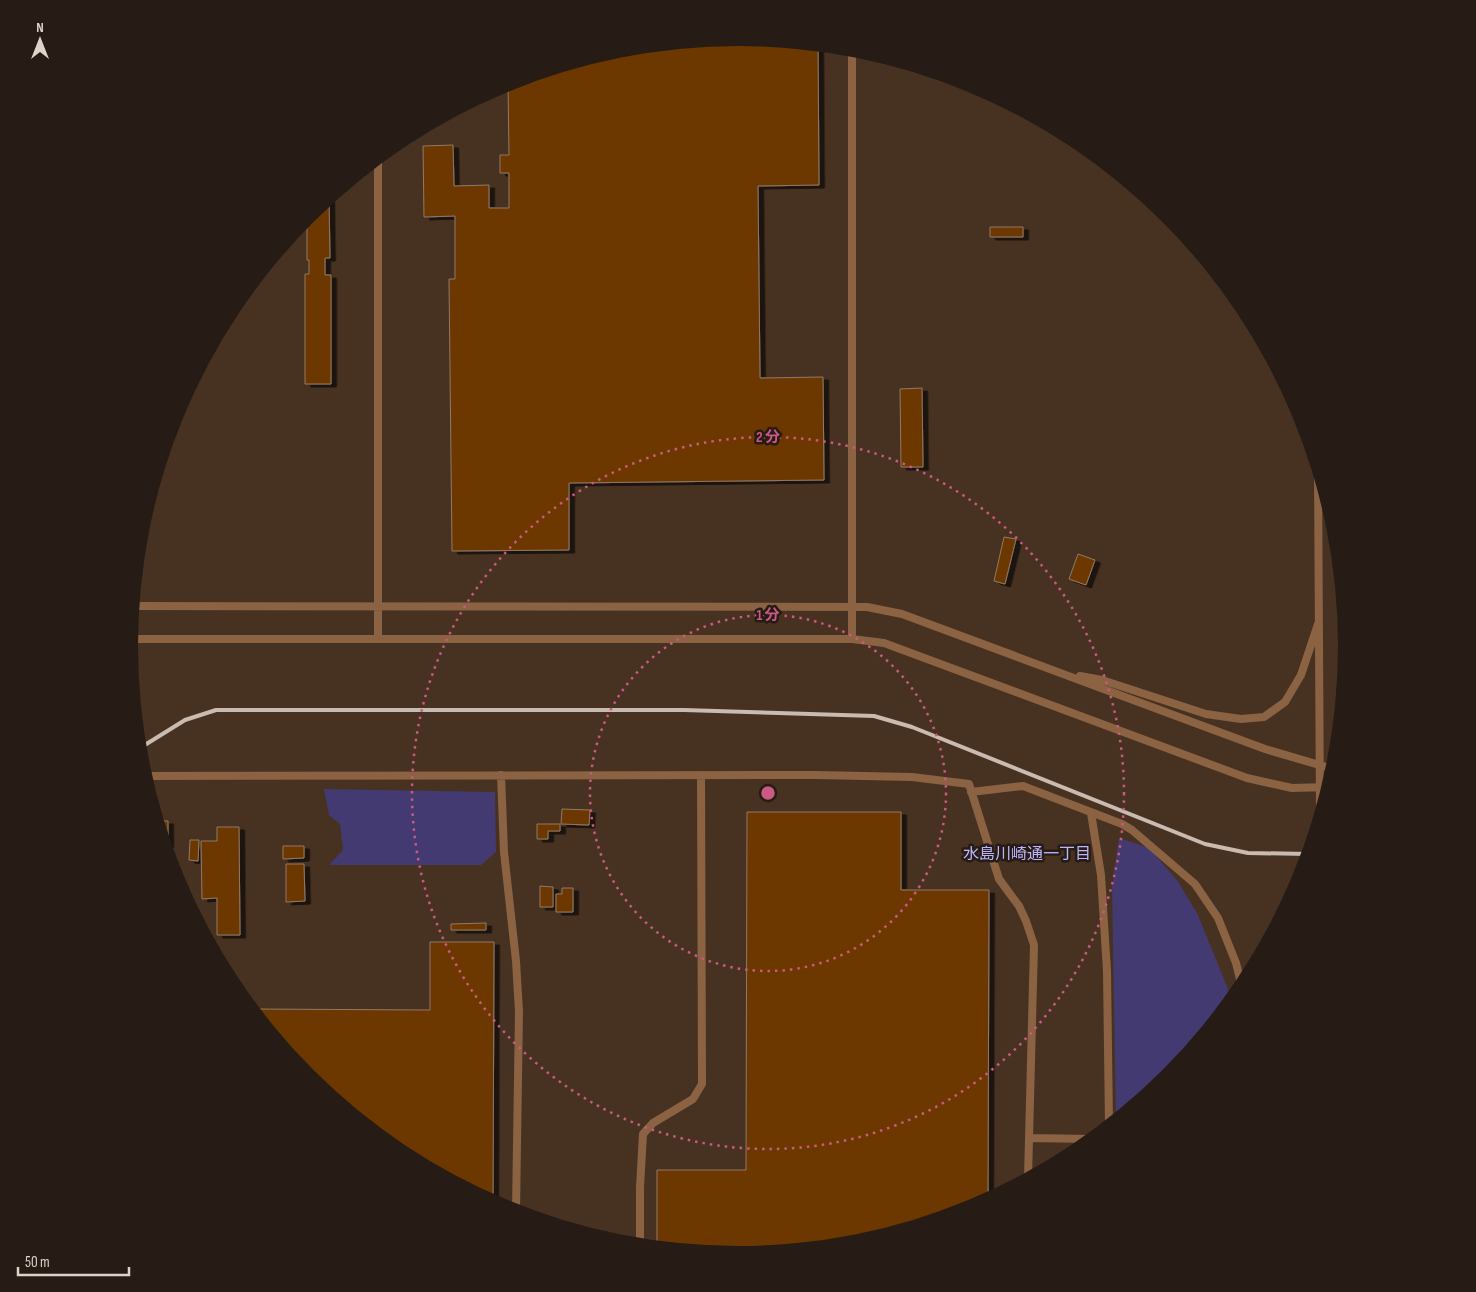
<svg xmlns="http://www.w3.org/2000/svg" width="1476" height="1292" viewBox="0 0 1476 1292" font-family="'Sofia Sans Condensed','Noto Sans JP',sans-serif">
<defs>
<filter id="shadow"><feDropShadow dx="5.5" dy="3" stdDeviation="0" flood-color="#0009"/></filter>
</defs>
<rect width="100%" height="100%" fill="#473222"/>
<!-- green -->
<path fill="#423a71" d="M324 789 495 792 496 852 481 865H329L343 850 340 824 329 815Z
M1119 838 1149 848 1177 880 1198 915 1232 999 1168 1076 1116 1119 1112 887Z"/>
<!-- building -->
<path fill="#6c3800" stroke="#917967" filter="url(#shadow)" d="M738 38 818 45 819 185 758 186 760 378 823 377 824 480 569 483V550L452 551 449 279H455V216L424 217 423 146 453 145 454 186 489 185V208H509V173H500V155H509L508 83 620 49Z
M329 198 330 258H325V275H331V384H305V274H309V260H307V217Z
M990 227H1023V237H990Z
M922 388 923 467H901L900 389Z
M1004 537 1016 539 1005 584 994 581Z
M1078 554 1095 560 1086 585 1069 579Z
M562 809 590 810 589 825 561 824Z
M747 812H901V890H989L988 1199 971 1208 856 1243 738 1254 657 1246V1170H746Z
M158 821H168V845H166Z
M537 824H560V831H548V839H537Z
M217 827H239L240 935H217V898L202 899 201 841H217Z
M190 840H199L198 861 189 860Z
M283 846H304V858L283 859Z
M286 864H304L305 901 286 902Z
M540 886 553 887V907H540Z
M562 888H573V912H556V894H562Z
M486 923V930H451V924Z
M430 942H494L493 1202 400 1152 308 1076 253 1009 430 1010Z"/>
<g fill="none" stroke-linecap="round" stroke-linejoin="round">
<!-- service -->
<path stroke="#8b6242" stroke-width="8" d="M378 158V639
M1318 472 1320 813
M133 606 867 607 902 614 1265 749 1333 769
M130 639H852L884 643 1247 778 1292 788 1328 787
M852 639V49
M1080 676 1102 680 1206 714 1241 719 1264 717 1285 702 1301 675 1318 624
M501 775 504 852 516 961 519 1012 516 1211
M145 776 816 775 912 777 969 784 999 879 1019 906 1026 921 1034 945 1028 1178
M971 792 1023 786 1122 824 1132 830 1195 884 1218 918 1236 963 1242 987
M1091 813 1101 875 1107 971 1109 1125
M1029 1138 1092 1139
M640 1245V1187L643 1134 653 1123 693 1099 702 1084 701 775"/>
<!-- rail -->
<path stroke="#c9bbb0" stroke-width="4" d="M140 748 185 720 216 710H684L874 716 912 727 1205 844 1248 853 1308 854"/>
</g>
<!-- distance rings -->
<g fill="none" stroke="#cc5981" stroke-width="2.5" stroke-dasharray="2.5 5">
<circle cx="768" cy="793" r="178"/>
<circle cx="768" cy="793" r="356"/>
</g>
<g text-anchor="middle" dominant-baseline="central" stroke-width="5" stroke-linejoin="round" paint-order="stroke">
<!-- neighbourhood labels -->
<g font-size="16" fill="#bcb6fe" stroke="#261c15">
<text x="1027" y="854">水島川崎通一丁目</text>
</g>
</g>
<!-- crop -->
<path d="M0 0H1476V1292H0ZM138 646a600 600 0 1 1 1200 0a600 600 0 1 1-1200 0Z" fill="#261c15" fill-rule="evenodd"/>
<circle cx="768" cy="793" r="8" fill="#cc5981" stroke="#261c15" stroke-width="2.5"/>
<g font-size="15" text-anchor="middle" font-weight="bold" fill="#cc5981" stroke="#261c15" stroke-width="5" stroke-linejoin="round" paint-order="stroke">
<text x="768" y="442">2 分</text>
<text x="768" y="620">1 分</text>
</g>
<!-- north arrow -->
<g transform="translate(40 40)" stroke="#261c15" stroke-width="4" paint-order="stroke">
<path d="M0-4L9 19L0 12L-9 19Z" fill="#dfd2c8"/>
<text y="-8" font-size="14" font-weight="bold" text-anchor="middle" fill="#dfd2c8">N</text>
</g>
<!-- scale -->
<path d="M18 1267v8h111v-8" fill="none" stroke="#dfd2c8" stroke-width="2.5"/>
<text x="25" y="1267" font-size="15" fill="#dfd2c8" stroke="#261c15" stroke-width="4" paint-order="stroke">50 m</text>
</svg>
